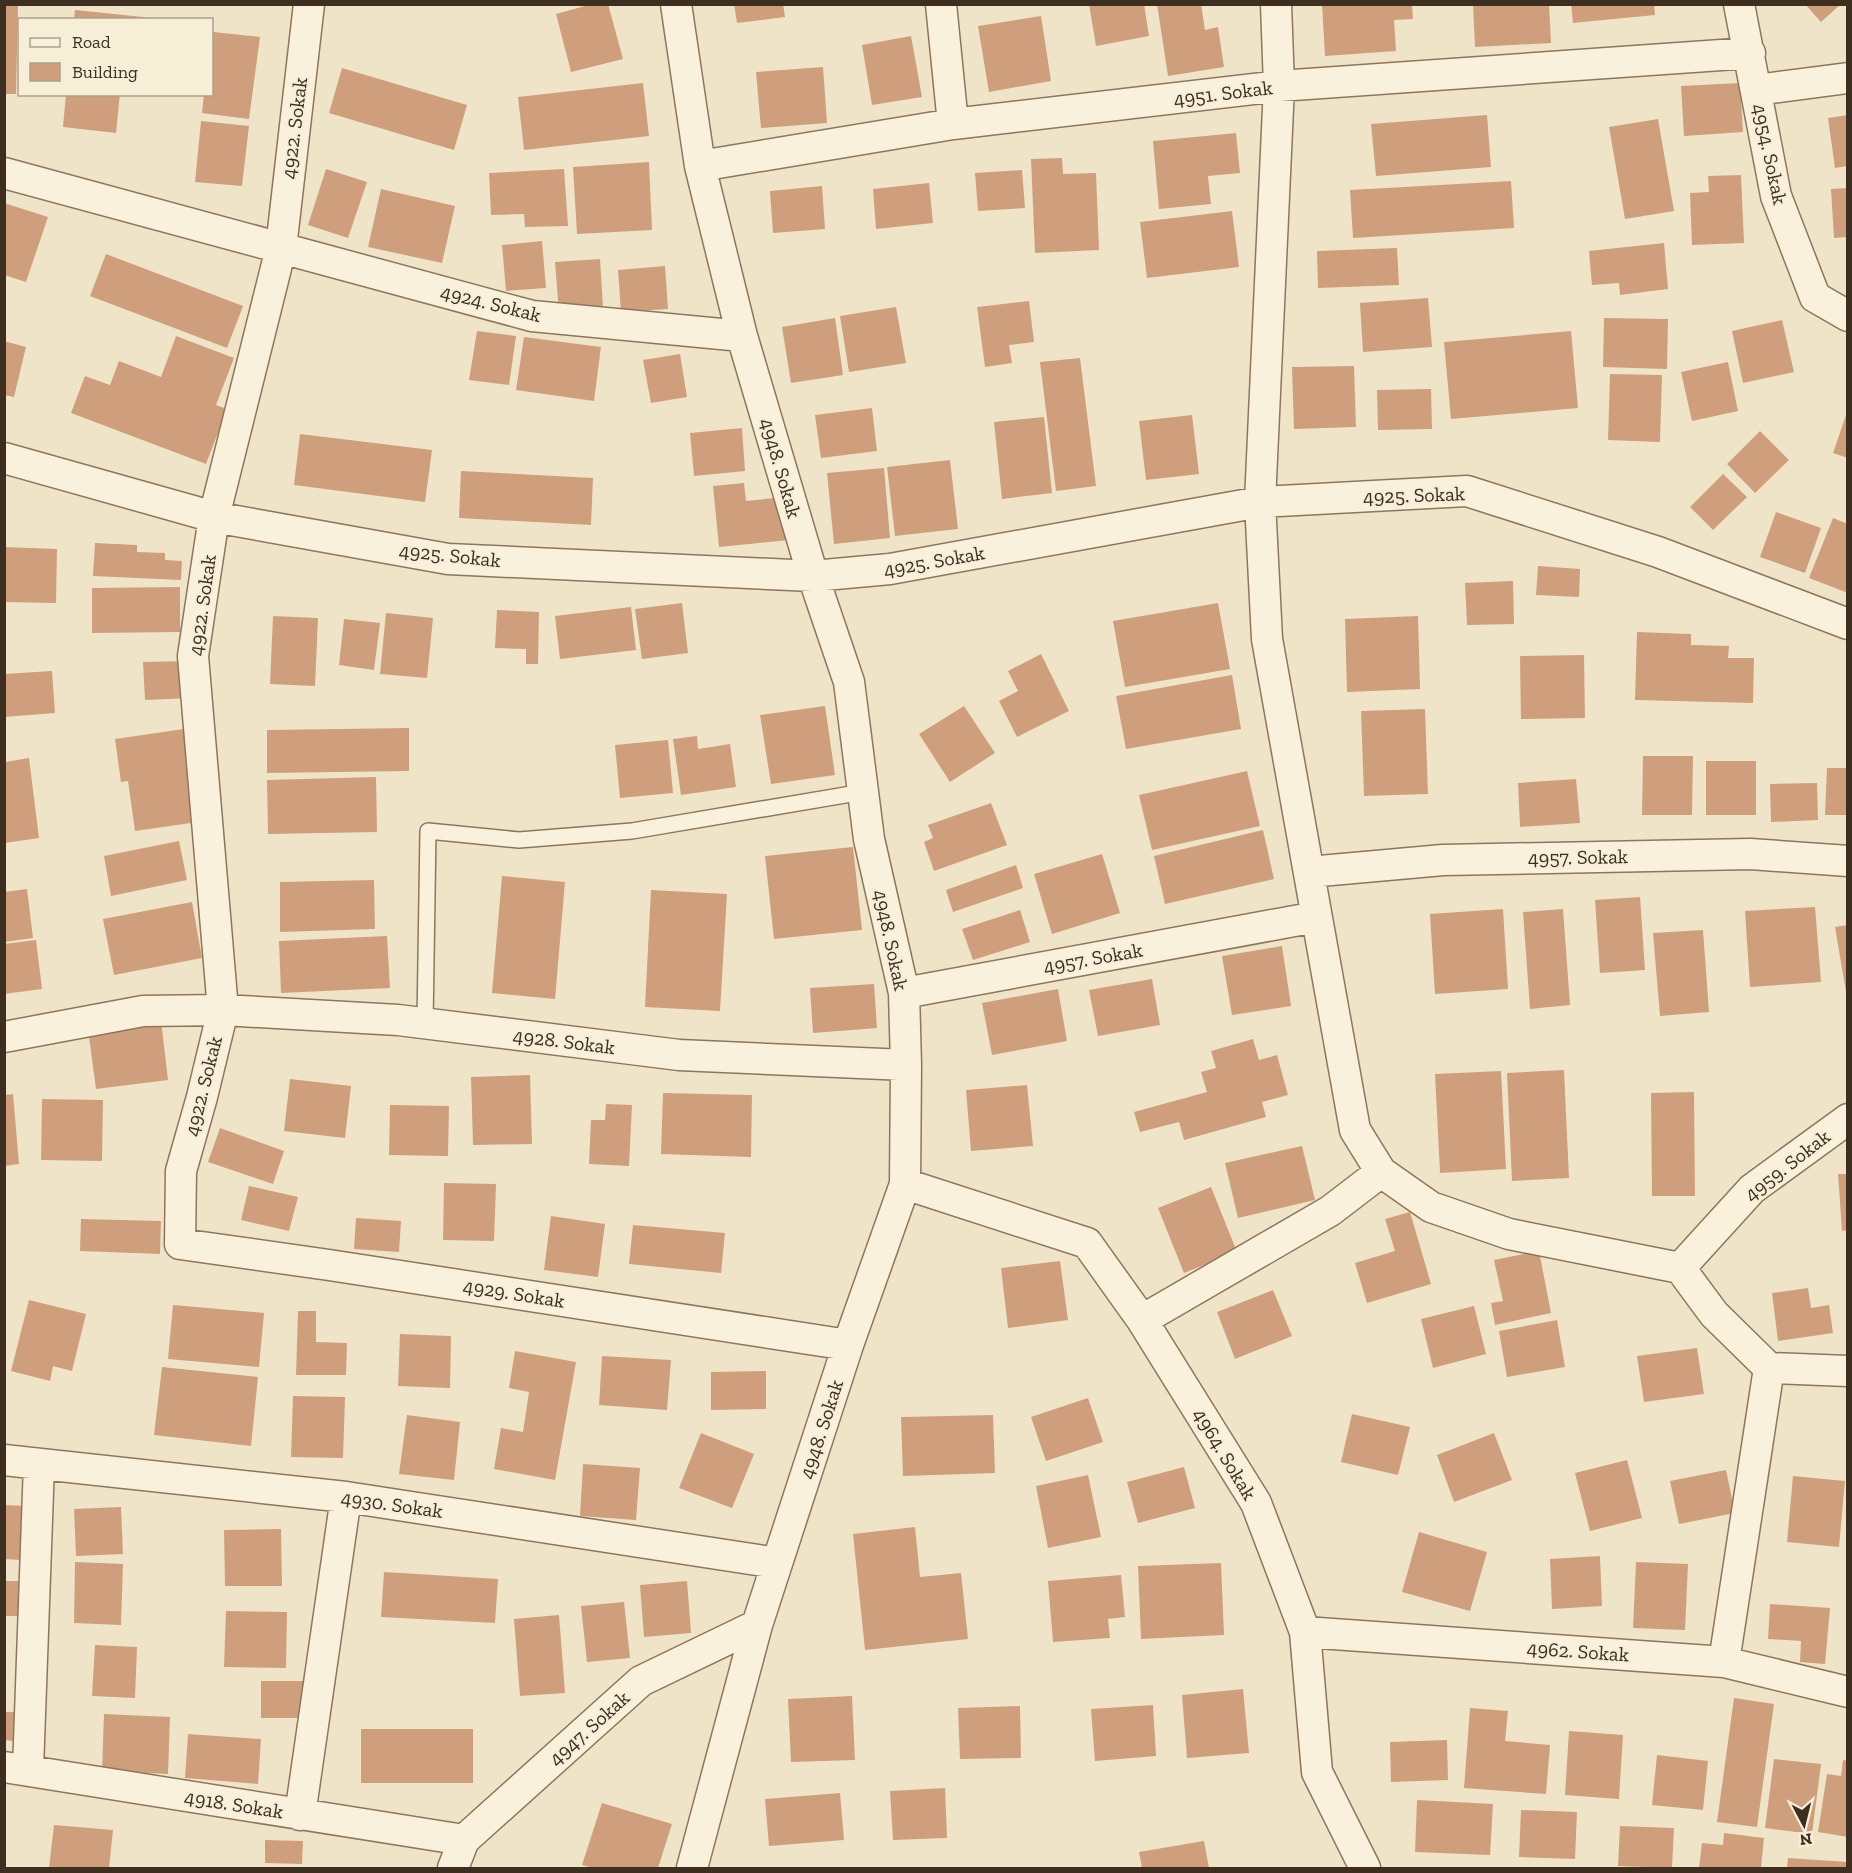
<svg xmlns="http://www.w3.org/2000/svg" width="1852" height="1873" viewBox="0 0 1852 1873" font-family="'Zilla Slab',serif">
<rect width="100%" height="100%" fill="#f0e4c8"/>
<!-- building -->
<path fill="#cf9f7d" d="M4 4H18L16 94H4Z
M592 4H608L623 59 571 72 556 14Z
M734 4H783L785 17 737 23Z
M1089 4H1144L1149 36 1096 46Z
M1157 4H1201L1205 30 1218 27 1224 67 1168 76Z
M1322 4H1412L1413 19 1394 20 1396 51 1325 56Z
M1473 4H1549L1551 43 1475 47Z
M1571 4H1654L1655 15 1573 23Z
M1805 4H1841L1821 22Z
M75 10 153 18V20H74Z
M1041 16 1051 81 989 92 978 26Z
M213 32 260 37 249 119 202 113 204 94H212Z
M911 36 922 97 872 105 862 45Z
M823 67 827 123 761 128 756 72Z
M342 68 467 105 454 150 329 113Z
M643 83 649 136 524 150 518 97Z
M1740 83 1743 132 1684 136 1681 86Z
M66 94H120L116 133 63 127Z
M1487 115 1491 167 1376 176 1371 124Z
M1848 115V166L1835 168 1828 118Z
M1658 119 1674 211 1625 219 1609 127Z
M201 121 249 126 242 186 195 182Z
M1236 133 1240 173 1208 176 1211 204 1159 209 1153 141Z
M1062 158 1063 174 1096 173 1099 250 1035 253 1031 159Z
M649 162 652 230 577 234 573 167Z
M326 169 367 182 348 238 308 225Z
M564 169 568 226 525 227 524 214 491 215 489 173Z
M1022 170 1025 208 978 211 975 173Z
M1741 175 1744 243 1692 245 1690 193 1709 192 1708 176Z
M1511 181 1514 228 1353 238 1350 190Z
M929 183 933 223 876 229 873 189Z
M822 186 825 229 773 233 770 191Z
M1848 188V237L1834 238 1831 189Z
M381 189 455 206 442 263 368 247Z
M4 203 48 217 26 282 4 275Z
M1232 211 1239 267 1147 278 1140 222Z
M542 241 546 288 506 291 502 245Z
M1664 243 1668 289 1620 295 1619 283 1592 285 1589 251Z
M1397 248 1399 285 1318 288 1317 251Z
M106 254 243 306 227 348 90 296Z
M600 259 603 308 559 312 555 262Z
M665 266 668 309 621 312 618 270Z
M1428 298 1432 347 1363 352 1360 303Z
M1029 301 1034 342 1009 345 1012 363 985 367 977 307Z
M896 307 906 363 849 372 840 316Z
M835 318 843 375 791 383 782 327Z
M1604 318 1668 319 1667 369 1603 367Z
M1782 320 1794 372 1743 383 1732 331Z
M477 331 516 336 509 385 469 380Z
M1571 331 1578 408 1451 419 1444 342Z
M176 336 234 358 216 405 227 409 206 464 71 413 85 376 110 385 119 361 161 377Z
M524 337 601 347 594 401 516 390Z
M4 341 26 347 14 397 4 395Z
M680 354 687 397 651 403 643 360Z
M1080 358 1096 486 1056 491 1040 362Z
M1728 362 1738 411 1692 421 1681 372Z
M1354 366 1356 427 1294 429 1292 367Z
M1610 374 1662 375 1660 442 1608 440Z
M1431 389 1432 429 1378 430 1377 390Z
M872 408 877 451 821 458 815 415Z
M1847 412H1848V458L1833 453Z
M1192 415 1199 474 1146 480 1139 421Z
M1044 417 1052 493 1002 499 994 422Z
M742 428 745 471 694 476 690 433Z
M1760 431 1789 460 1755 493 1727 464Z
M300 434 432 450 425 502 294 485Z
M950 460 958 529 895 536 887 467Z
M884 468 890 538 834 544 827 473Z
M461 471 593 478 591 525 459 518Z
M1723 474 1747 497 1713 530 1690 507Z
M744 483 746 501 785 497 789 540 719 547 713 486Z
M1776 512 1821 528 1805 573 1760 557Z
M1833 518 1848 524V593L1809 578Z
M95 543 137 545V552L165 553V560L182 561 181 580 93 576Z
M4 547 57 549 56 603 4 602Z
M1538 566 1580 569 1579 597 1536 595Z
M1513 581 1514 624 1467 625 1465 583Z
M180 587V632L92 633V588Z
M682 603 688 653 642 659 635 609Z
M1218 603 1230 669 1125 687 1113 621Z
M631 607 636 650 560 659 555 616Z
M497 610 539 612 538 664H526V649L495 648Z
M386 613 433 618 427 678 380 674Z
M273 616 318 618 315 686 270 684Z
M1418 616 1420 689 1347 692 1345 619Z
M344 619 380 623 374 670 339 665Z
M1637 632 1691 634V645L1729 646 1728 658H1754L1753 703 1635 700Z
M1041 654 1069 711 1017 737 999 701 1018 691 1008 671Z
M1584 655 1585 718 1521 719 1520 656Z
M191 661 192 698 145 700 143 662Z
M52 671 55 713 4 717V674Z
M1232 675 1241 729 1126 749 1116 696Z
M825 706 835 775 771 784 760 715Z
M964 706 995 753 950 782 919 734Z
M1425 709 1428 794 1364 796 1361 711Z
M409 728V771L267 773V730Z
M184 729 198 822 135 831 128 781 121 782 115 739Z
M697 736 698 749 730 744 736 787 681 795 673 739Z
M668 740 673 793 620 798 615 745Z
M1643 756H1693L1692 815H1642Z
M29 758 39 838 5 843V762Z
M1706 761H1756V815H1706Z
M1827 768H1848V815H1825Z
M1247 771 1260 826 1152 850 1139 795Z
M376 777 377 832 268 834 267 780Z
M1576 779 1580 823 1520 827 1518 783Z
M1817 783 1818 820 1771 822 1770 784Z
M991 803 1007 845 934 871 924 842 933 838 928 825Z
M1263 830 1274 879 1165 904 1154 856Z
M179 841 187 880 111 896 104 856Z
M853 847 862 930 774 939 765 856Z
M1102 854 1120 913 1052 934 1034 874Z
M1016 865 1023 888 953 912 946 890Z
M502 876 565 882 555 999 492 993Z
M374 880 375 929 280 932V882Z
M27 889 33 938 4 942V892Z
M651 890 727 894 720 1011 645 1007Z
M1640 897 1645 970 1600 973 1595 900Z
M192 902 202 958 114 975 103 919Z
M1815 907 1821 982 1750 987 1745 911Z
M1503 909 1508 989 1435 994 1430 914Z
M1563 909 1570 1005 1530 1009 1523 912Z
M1020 910 1030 942 973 960 962 929Z
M1848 925V992H1846L1835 927Z
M1703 930 1709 1012 1660 1016 1653 933Z
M387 936 390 988 281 993 279 941Z
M36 940 42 989 4 994V944Z
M1282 946 1291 1006 1232 1015 1222 956Z
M1152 979 1160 1025 1098 1036 1089 990Z
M874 984 877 1028 813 1033 810 988Z
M1058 989 1067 1041 992 1055 982 1003Z
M161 1020 168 1080 96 1089 88 1029Z
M1253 1039 1259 1060 1277 1055 1288 1095 1262 1102 1266 1117 1184 1140 1179 1122 1140 1132 1134 1112 1207 1092 1201 1072 1216 1068 1211 1051Z
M1564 1070 1569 1178 1512 1181 1507 1073Z
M1501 1071 1506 1169 1440 1173 1435 1074Z
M530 1075 532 1144 473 1145 471 1077Z
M290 1079 351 1086 345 1138 284 1131Z
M1027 1085 1033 1146 971 1151 966 1090Z
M1694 1092 1695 1196H1652L1651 1093Z
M663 1093 752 1095 751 1157 661 1154Z
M13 1094 19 1164 4 1166V1095Z
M42 1099 103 1100 102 1161 41 1160Z
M606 1104 632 1105 629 1166 589 1164 591 1120H605Z
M390 1105 449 1106 448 1156 389 1155Z
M220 1128 284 1151 273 1184 208 1162Z
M1302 1146 1315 1200 1238 1218 1225 1163Z
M1838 1174H1848V1230L1842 1231Z
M444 1183 496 1184 494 1241 443 1240Z
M249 1186 298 1197 289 1231 241 1220Z
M1211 1187 1237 1252 1184 1273 1158 1208Z
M1410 1212 1431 1284 1367 1303 1355 1263 1395 1251 1385 1219Z
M551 1216 605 1224 598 1277 544 1270Z
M356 1218 401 1221 399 1252 354 1249Z
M81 1219 161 1221 160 1254 80 1251Z
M633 1225 725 1233 721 1273 629 1264Z
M1539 1251 1551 1313 1495 1325 1491 1303 1503 1301 1494 1260Z
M1060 1261 1068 1320 1008 1328 1001 1268Z
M1808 1288 1811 1308 1829 1305 1833 1333 1778 1341 1772 1293Z
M1273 1290 1292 1336 1235 1359 1217 1312Z
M29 1300 86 1314 72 1371 53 1366 50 1381 11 1371Z
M173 1305 264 1313 259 1367 168 1359Z
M1474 1306 1486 1354 1433 1368 1421 1319Z
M298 1311H316V1342L347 1343 346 1375H296Z
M1557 1320 1565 1367 1507 1377 1499 1331Z
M400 1334 451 1336 450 1388 398 1386Z
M1697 1348 1704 1394 1644 1402 1637 1356Z
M515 1351 576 1362 555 1480 494 1469 501 1428 523 1432 529 1392 509 1388Z
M602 1356 671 1360 667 1410 599 1405Z
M162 1367 258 1377 251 1446 154 1435Z
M766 1371V1409L711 1410V1372Z
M293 1396 345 1397 343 1458 291 1457Z
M1088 1398 1103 1442 1046 1461 1031 1417Z
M1352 1414 1410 1427 1398 1475 1341 1462Z
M407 1415 460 1422 454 1480 399 1474Z
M993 1415 995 1473 903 1476 901 1417Z
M701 1433 754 1454 732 1508 679 1488Z
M1494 1433 1512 1480 1454 1502 1437 1455Z
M1627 1460 1642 1518 1590 1531 1575 1473Z
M583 1464 640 1468 636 1520 580 1516Z
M1184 1467 1195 1508 1138 1523 1127 1482Z
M1726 1470 1735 1513 1679 1524 1670 1481Z
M1088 1475 1101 1537 1048 1548 1036 1486Z
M1793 1476 1845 1481 1839 1547 1787 1542Z
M4 1505 25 1506 22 1560 4 1559Z
M121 1507 123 1554 76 1556 74 1509Z
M915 1527 920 1577 961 1573 968 1639 865 1650 853 1534Z
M281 1529 282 1586H225L224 1530Z
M1419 1532 1487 1552 1470 1611 1402 1592Z
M1600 1556 1602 1606 1552 1609 1550 1559Z
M75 1562 123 1564 121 1625 74 1623Z
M1636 1562 1688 1564 1685 1630 1633 1628Z
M1221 1563 1224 1635 1141 1639 1138 1566Z
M384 1572 498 1579 495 1623 381 1617Z
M1121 1575 1125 1617 1108 1619 1110 1638 1053 1642 1048 1581Z
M4 1581H22L24 1616H4Z
M687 1581 691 1633 644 1637 640 1585Z
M624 1602 630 1658 587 1662 581 1606Z
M1770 1604 1830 1608 1825 1664 1800 1662 1801 1641 1768 1639Z
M226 1611 287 1612 286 1668 224 1667Z
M559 1615 565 1693 520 1696 514 1619Z
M95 1645 137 1647 135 1698 92 1696Z
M261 1681H308V1718H261Z
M1243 1689 1249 1753 1187 1758 1182 1695Z
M852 1696 855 1760 791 1762 788 1699Z
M1734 1698 1774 1704 1757 1827 1717 1822Z
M1153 1705 1156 1756 1095 1761 1091 1709Z
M1020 1706 1021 1758 960 1759 958 1708Z
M1470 1708 1508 1711 1505 1741 1550 1745 1546 1794 1464 1788Z
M4 1712H15L14 1741 4 1740Z
M104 1714 170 1717 168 1774 102 1771Z
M361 1729H473V1783H361Z
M1569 1731 1623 1735 1619 1799 1565 1795Z
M188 1734 261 1739 258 1784 185 1778Z
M1447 1740 1448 1780 1391 1782 1390 1742Z
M1657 1755 1708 1761 1703 1810 1652 1805Z
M1774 1759 1821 1764 1812 1834 1765 1828Z
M1843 1760 1848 1761V1837L1818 1832 1827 1774 1841 1776Z
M945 1788 947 1838 893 1840 890 1791Z
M840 1793 844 1840 769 1846 765 1799Z
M1417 1800 1493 1804 1490 1855 1415 1852Z
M602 1803 672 1824 658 1868H593L582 1865Z
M1521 1810 1577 1812 1575 1859 1519 1857Z
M54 1825 113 1830 109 1868H49Z
M1620 1826 1674 1828 1672 1868 1618 1866Z
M1724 1833 1764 1838 1761 1868H1699L1702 1843 1723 1845Z
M265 1840 303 1841 302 1864 265 1863Z
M1204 1841 1209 1868H1142L1139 1852Z
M1788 1858 1848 1862V1868H1787Z"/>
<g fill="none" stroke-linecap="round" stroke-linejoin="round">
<defs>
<path id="lane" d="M425 1024 428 831 519 840 632 831 863 792"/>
<path id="street" d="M309 4 281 248 214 517 193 656 223 1010 202 1097 181 1171 180 1244 329 1265 848 1345
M676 4 700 166 742 336 813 576 849 682 869 839 904 993 906 1065 905 1184 848 1345 757 1625 692 1868
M941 4 953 124
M1276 4 1279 86 1260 502 1267 639 1355 1130 1381 1172 1431 1207 1509 1234 1680 1268 1714 1314 1769 1368 1848 1371
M1739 4 1776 196 1815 297 1848 316
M1756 90 1848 78
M700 166 953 124 1279 86 1750 53
M4 173 532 316 742 336
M4 458 214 517 448 559 813 576 890 569 1260 502 1467 491 1658 552 1848 624
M1309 872 1443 860 1750 854 1848 861
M904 993 1316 917
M4 1037 143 1011 223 1010 398 1020 679 1055 906 1065
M905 1184 1087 1243 1142 1320 1256 1503 1305 1632 1317 1772 1365 1868
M1680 1268 1752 1189 1848 1119
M1142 1320 1330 1211 1381 1172
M4 1460 346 1497 777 1563
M1305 1632 1724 1662 1848 1692
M1724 1662 1769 1368
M4 1767 464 1840
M28 1770 39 1464
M300 1815 346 1497
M453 1868 464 1840 641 1681 757 1625"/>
</defs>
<!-- lane casing -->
<use href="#lane" stroke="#8d765c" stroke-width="18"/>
<!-- street casing -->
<use href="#street" stroke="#8d765c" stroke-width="33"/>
<!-- lane -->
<use href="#lane" stroke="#faf1dc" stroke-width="15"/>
<!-- street -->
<use href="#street" stroke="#faf1dc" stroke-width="30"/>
</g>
<g text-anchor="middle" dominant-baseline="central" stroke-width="4.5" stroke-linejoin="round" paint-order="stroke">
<!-- street labels -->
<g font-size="20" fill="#3d2e20" stroke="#f7eed8">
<text transform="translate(1223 93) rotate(-7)">4951. Sokak</text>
<text transform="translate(294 128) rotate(-83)">4922. Sokak</text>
<text transform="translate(1770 154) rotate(78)">4954. Sokak</text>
<text transform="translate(491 303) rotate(14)">4924. Sokak</text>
<text transform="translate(781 468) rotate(74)">4948. Sokak</text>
<text transform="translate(1414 495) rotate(-2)">4925. Sokak</text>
<text transform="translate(450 555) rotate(6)">4925. Sokak</text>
<text transform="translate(934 561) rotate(-10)">4925. Sokak</text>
<text transform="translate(202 605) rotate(-82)">4922. Sokak</text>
<text transform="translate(1578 857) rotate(-1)">4957. Sokak</text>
<text transform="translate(891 940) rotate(78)">4948. Sokak</text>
<text transform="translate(1093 958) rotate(-10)">4957. Sokak</text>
<text transform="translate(564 1041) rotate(7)">4928. Sokak</text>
<text transform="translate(203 1086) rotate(-76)">4922. Sokak</text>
<text transform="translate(1787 1165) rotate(-38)">4959. Sokak</text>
<text transform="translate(514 1293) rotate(9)">4929. Sokak</text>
<text transform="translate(821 1429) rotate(-72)">4948. Sokak</text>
<text transform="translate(1225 1454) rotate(59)">4964. Sokak</text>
<text transform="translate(392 1504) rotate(8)">4930. Sokak</text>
<text transform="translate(1578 1651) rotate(4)">4962. Sokak</text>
<text transform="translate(589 1728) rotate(-42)">4947. Sokak</text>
<text transform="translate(234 1804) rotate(9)">4918. Sokak</text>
</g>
</g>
<!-- border -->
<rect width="1852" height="1873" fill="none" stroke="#3d2e20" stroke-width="12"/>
<!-- legend -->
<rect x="18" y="18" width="195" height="78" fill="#f7eed8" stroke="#ada18e" stroke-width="1.5"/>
<rect x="30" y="38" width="30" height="9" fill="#faf1dc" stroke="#ada18e" stroke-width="1.5"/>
<text x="72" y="48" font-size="18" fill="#3d2e20">Road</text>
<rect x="30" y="63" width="30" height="18" fill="#cf9f7d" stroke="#ada18e" stroke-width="1.5"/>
<text x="72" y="78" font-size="18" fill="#3d2e20">Building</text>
<!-- north arrow -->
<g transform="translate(1804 1825) rotate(173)" stroke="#f7eed8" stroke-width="4.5" paint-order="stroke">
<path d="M0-4.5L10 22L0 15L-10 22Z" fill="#3d2e20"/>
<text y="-9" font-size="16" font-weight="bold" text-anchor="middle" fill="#3d2e20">N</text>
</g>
</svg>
